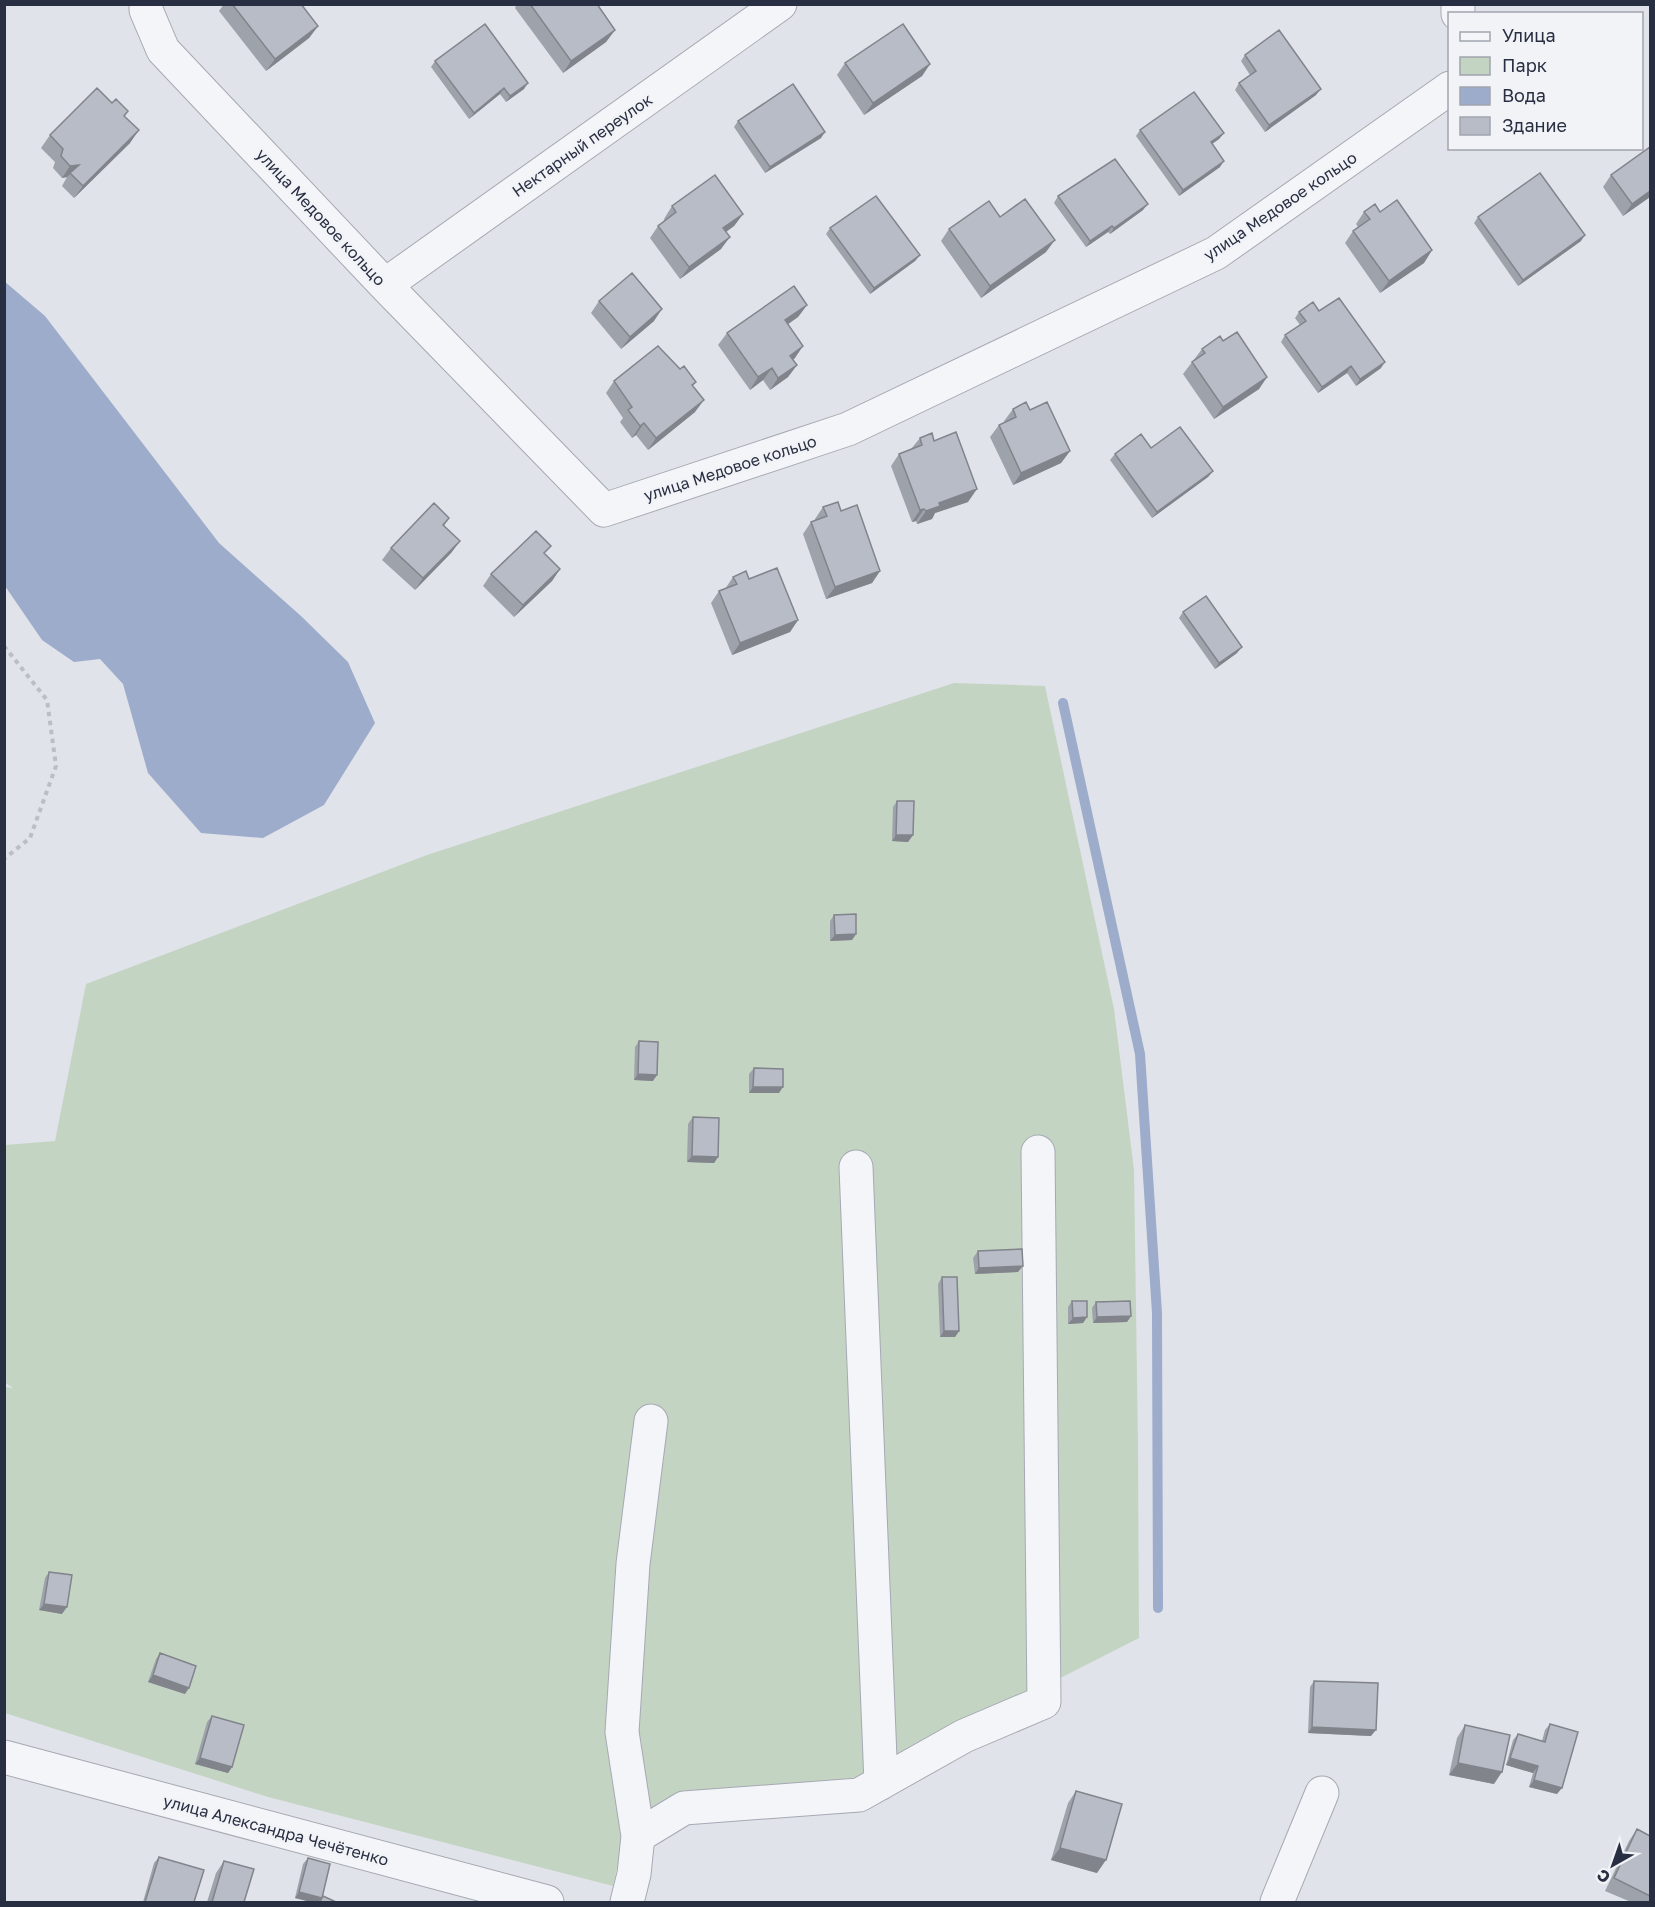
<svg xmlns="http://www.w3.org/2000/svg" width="1655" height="1907" viewBox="0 0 1655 1907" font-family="'Golos Text',sans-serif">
<rect width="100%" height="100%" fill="#e1e3ea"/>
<!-- green -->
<path fill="#c4d4c2" d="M954 683 1045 686 1114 1009 1134 1170 1138 1445 1139 1638 1023 1697 856 1777 803 1786 698 1794 629 1814 613 1886 268 1797 5 1713V1387L13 1388 4 1382 5 1145 55 1141 86 984 427 855Z"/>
<!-- water -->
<path fill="#9cacca" d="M4 281 45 316 219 543 301 616 348 662 375 723 324 805 263 838 201 833 148 773 123 684 100 659 74 662 42 640 5 586Z"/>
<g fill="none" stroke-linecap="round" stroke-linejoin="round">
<!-- stream -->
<path stroke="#9cacca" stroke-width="10" d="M1063 703 1140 1054 1157 1313 1158 1608"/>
<defs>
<path id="minor" d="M146 4V10L163 50 385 285 604 510 848 429 1216 253 1450 88
M1458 4V14
M385 285 780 4
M856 1167 881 1783
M4 1757 547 1902
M638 1836 622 1732 633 1564 651 1421
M627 1902 634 1874 638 1836 684 1808 859 1795 964 1736 1044 1702 1038 1152
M1277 1902 1322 1793"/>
</defs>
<!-- minor casing -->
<use href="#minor" stroke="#a6a9b4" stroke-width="35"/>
<!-- path -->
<path stroke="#bbbec5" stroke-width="4" stroke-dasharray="4.5 4.5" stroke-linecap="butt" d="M4 646 47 700 56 766 30 838 4 859"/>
<!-- minor -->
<use href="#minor" stroke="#f4f5f8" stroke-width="33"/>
</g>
<!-- wall -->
<path fill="#9ea2ab" d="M224 4H301L318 26 309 38 266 71 219 11Z
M517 4H597L615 30 606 42 563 73 515 8Z
M1245 55 1316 95 1265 132 1235 90 1239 83 1250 75 1241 61Z
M435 61 524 89 506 102 500 94 469 119 431 67Z
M845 63 930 64 922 76 864 115 837 75Z
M124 116 130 143 74 198 62 186 67 177 62 178 53 168 55 162 41 148 50 135Z
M738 121 821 138 765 173 734 127Z
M1140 130 1224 133 1219 139 1212 144 1220 167 1179 196 1136 136Z
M1611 175 1650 197 1623 216 1603 187Z
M1058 196 1143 210 1110 234 1108 232 1086 247 1054 203Z
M672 206 743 214 734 226 726 232 721 249 680 279 650 238 658 226 665 221 664 219Z
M1364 212H1380L1432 250 1424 263 1380 293 1345 243 1353 231 1358 227 1356 224Z
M1000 217 1046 252 981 298 941 241 949 229Z
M1478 217 1581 241 1518 286 1474 223Z
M830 228 920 255 915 261 870 294 826 234Z
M599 301 654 321 621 349 591 313Z
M807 305 798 317 788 324 795 358 793 360 797 365 788 377 770 390 763 380 750 390 718 345 727 333Z
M1319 311 1381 368 1356 386 1347 373 1318 393 1281 342 1285 335 1300 325 1295 318 1299 312Z
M1223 341 1267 377 1259 389 1214 419 1183 374 1202 349Z
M680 369 696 382 693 386 695 412 648 450 636 435 632 438 620 422 623 418 606 393 614 381Z
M1013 409 1030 410 1070 451 1061 463 1013 485 990 437 999 425 1005 422 1004 421Z
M920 438 934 441 968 502 935 513 932 519 917 524 916 521 912 522 891 466 899 454 911 449Z
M1151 448 1213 471 1208 477 1152 518 1110 460 1115 454Z
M823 507 841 511 880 571 872 583 826 599 803 534 811 522 815 520V519Z
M449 518 444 526 460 541 451 553 415 590 382 560 391 548Z
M545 554 560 569 552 581 514 617 483 586 491 574Z
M733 577 749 579 798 620 790 632 732 655 711 603 719 591 725 589Z
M1183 612 1237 653 1215 669 1179 618Z
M897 801 913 835 908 842 892 841 893 807Z
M834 915 856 934 852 940 830 941V921Z
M639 1041 653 1081 634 1080 635 1047Z
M754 1068 779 1093H749V1074Z
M693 1117 718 1157 714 1163 687 1162 688 1124Z
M978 1251 1018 1272 975 1274 973 1258Z
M942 1277 959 1331 955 1337H940L938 1284Z
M1072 1301 1087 1317 1083 1323 1068 1324V1307Z
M1096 1302 1131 1316 1127 1322 1093 1323 1092 1308Z
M49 1572 62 1614 39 1610 45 1578Z
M160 1653 185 1694 148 1682 156 1659Z
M1314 1681 1371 1736 1308 1733 1310 1687Z
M212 1716 232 1767 228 1773 195 1764 207 1722Z
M1550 1724 1557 1794 1529 1787 1533 1773 1506 1765 1513 1740 1518 1734 1542 1741 1545 1730Z
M1465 1725 1494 1784 1449 1775 1457 1738Z
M1076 1791 1097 1873 1051 1860 1068 1803Z
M1637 1829 1650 1836V1900L1649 1902H1631L1605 1891 1629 1841Z
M159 1857 194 1902H143L154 1863Z
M308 1858 322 1898 336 1902H311L295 1898 303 1864Z
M224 1861 244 1902H207L216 1873Z"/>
<!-- shaded-wall -->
<path fill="#81848b" d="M318 26 309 38 266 71 275 59Z
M615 30 606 42 563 73 571 61Z
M930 64 922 76 864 115 873 103Z
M528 83 524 89 506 102 510 96Z
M504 88 500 94 469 119 474 113Z
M1321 89 1316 95 1265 132 1269 125Z
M139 130 130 143 74 198 83 186Z
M825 132 821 138 765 173 770 167Z
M1224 133 1219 139 1206 148 1211 142Z
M1224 161 1220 167 1179 196 1183 190Z
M79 165 67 177 62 178 70 166Z
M1650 191V197L1623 216 1632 204Z
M1148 204 1143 210 1110 234 1114 228Z
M743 214 734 226 715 240 723 228Z
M1112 226 1108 232 1086 247 1090 241Z
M1585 235 1581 241 1518 286 1523 280Z
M730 237 721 249 680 279 689 267Z
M1055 240 1046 252 981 298 990 286Z
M1432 250 1424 263 1380 293 1389 281Z
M920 255 915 261 870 294 874 288Z
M807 305 798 317 777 332 785 320Z
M662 309 654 321 621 349 630 337Z
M803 346 795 358 781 368 790 356Z
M1385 362 1381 368 1356 386 1360 379Z
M797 365 788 377 770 390 778 378Z
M1351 366 1347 373 1318 393 1322 387Z
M772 368 763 380 750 390 758 377Z
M1267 377 1259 389 1214 419 1223 407Z
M704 400 695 412 648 450 656 438Z
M644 423 636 435 632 438 640 426Z
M1070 451 1061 463 1013 485 1021 473Z
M1213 471 1208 477 1152 518 1157 512Z
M977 489 968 502 935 513 932 519 917 524 926 511 939 503Z
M924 509 916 521 912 522 920 510Z
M460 541 451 553 415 590 423 578Z
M560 569 552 581 514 617 523 605Z
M880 571 872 583 826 599 835 587Z
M798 620 790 632 732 655 740 643Z
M1242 647 1237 653 1215 669 1219 663Z
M896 835H913L908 842 892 841Z
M856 934 852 940 830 941 835 935Z
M638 1074 657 1075 653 1081 634 1080Z
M753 1087H783L779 1093H749Z
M692 1156 718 1157 714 1163 687 1162Z
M1023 1266 1018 1272 975 1274 979 1268Z
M1131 1316 1127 1322 1093 1323 1097 1317Z
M1087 1317 1083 1323 1068 1324 1073 1318Z
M944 1331H959L955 1337H940Z
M44 1604 67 1607 62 1614 39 1610Z
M153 1675 189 1688 185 1694 148 1682Z
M1312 1727 1376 1730 1371 1736 1308 1733Z
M200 1758 232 1767 228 1773 195 1764Z
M1510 1758 1538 1766 1533 1773 1506 1765Z
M1458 1763 1502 1772 1494 1784 1449 1775Z
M1534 1780 1562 1788 1557 1794 1529 1787Z
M1060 1848 1106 1860 1097 1873 1051 1860Z
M299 1892 322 1898 318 1902H311L295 1898Z"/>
<!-- building -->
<path fill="#b8bcc7" stroke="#81848b" stroke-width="1.5" d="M232 4H301L318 26 275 59Z
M530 4H597L615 30 571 61Z
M485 24 528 83 510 96 504 88 474 113 435 61Z
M903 24 930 64 873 103 845 63Z
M1279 30 1321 89 1269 125 1239 83 1256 71 1245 55Z
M793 84 825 132 770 167 738 121Z
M97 88 112 103 116 99 128 111 124 116 139 130 83 186 70 173 79 165 70 166 61 156 63 149 50 135Z
M1194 92 1224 133 1211 142 1224 161 1183 190 1140 130Z
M1650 147V191L1632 204 1611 175Z
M1115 159 1148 204 1114 228 1112 226 1090 241 1058 196Z
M1540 173 1585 235 1523 280 1478 217Z
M715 175 743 214 723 228 730 237 689 267 658 226 676 212 672 206Z
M876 196 920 255 874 288 830 228Z
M1025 199 1055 240 990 286 949 229 989 201 1000 217Z
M1397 200 1432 250 1389 281 1353 231 1370 219 1364 212 1375 204 1380 212Z
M632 273 662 309 630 337 599 301Z
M794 286 807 305 785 320 803 346 790 356 797 365 778 378 772 368 758 377 727 333Z
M1339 298 1385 362 1360 379 1351 366 1322 387 1285 335 1306 321 1299 312 1313 302 1319 311Z
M1237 332 1267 377 1223 407 1192 362 1205 353 1202 349 1220 336 1223 341Z
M658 346 680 369 684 366 696 382 692 385 704 400 656 438 644 423 640 426 628 410 632 407 614 381Z
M1026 402 1030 410 1047 402 1070 451 1021 473 999 425 1016 417 1013 409Z
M1180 427 1213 471 1157 512 1115 454 1141 434 1151 448Z
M956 432 977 489 939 503 940 506 926 511 924 509 920 510 899 454 922 445 920 438 932 433 934 441Z
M838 502 841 511 857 505 880 571 835 587 811 522 827 516 823 507Z
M434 503 449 518 443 525 460 541 423 578 391 548Z
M536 531 551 546 544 553 560 569 523 605 491 574Z
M777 568 798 620 740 643 719 591 737 584 733 577 746 571 749 579Z
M1206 596 1242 647 1219 663 1183 612Z
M897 801H914L913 835H896Z
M856 914V934L835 935 834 915Z
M639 1041 658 1042 657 1075 638 1074Z
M754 1068 783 1069V1087H753Z
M693 1117 719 1118 718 1157 692 1156Z
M1022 1249 1023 1266 979 1268 978 1251Z
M942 1277H957L959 1331H944Z
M1072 1301H1087V1317L1073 1318Z
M1130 1301 1131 1316 1097 1317 1096 1302Z
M49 1572 72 1575 67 1607 44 1604Z
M160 1653 196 1666 189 1688 153 1675Z
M1314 1681 1378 1683 1376 1730 1312 1727Z
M212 1716 244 1725 232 1767 200 1758Z
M1550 1724 1578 1732 1562 1788 1534 1780 1538 1766 1510 1758 1518 1734 1545 1742Z
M1465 1725 1510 1735 1502 1772 1458 1763Z
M1076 1791 1122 1804 1106 1860 1060 1848Z
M1637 1829 1650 1836V1896L1614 1878Z
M159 1857 204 1870 194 1902H145Z
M308 1858 330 1864 322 1898 299 1892Z
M224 1861 254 1869 244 1902H212Z
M323 1896 336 1902H320Z"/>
<g text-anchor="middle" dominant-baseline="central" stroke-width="5" stroke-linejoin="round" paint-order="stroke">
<!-- street labels -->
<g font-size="16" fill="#292f42" stroke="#f1f3f7">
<text transform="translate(582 145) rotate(-35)">Нектарный переулок</text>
<text transform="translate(1280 206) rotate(-34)">улица Медовое кольцо</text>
<text transform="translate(321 217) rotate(47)">улица Медовое кольцо</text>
<text transform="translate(730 468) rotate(-18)">улица Медовое кольцо</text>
<text transform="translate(276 1830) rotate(15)">улица Александра Чечётенко</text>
</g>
</g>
<!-- border -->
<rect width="1655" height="1907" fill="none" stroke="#292f42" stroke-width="12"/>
<!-- legend -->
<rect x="1448" y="12" width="195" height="138" fill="#f1f3f7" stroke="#a1a5af" stroke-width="1.5"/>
<rect x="1460" y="32" width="30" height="9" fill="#f4f5f8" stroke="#a1a5af" stroke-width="1.5"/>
<text x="1502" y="42" font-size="18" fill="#292f42">Улица</text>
<rect x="1460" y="57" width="30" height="18" fill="#c4d4c2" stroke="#a1a5af" stroke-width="1.5"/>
<text x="1502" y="72" font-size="18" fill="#292f42">Парк</text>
<rect x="1460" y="87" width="30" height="18" fill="#9cacca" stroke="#a1a5af" stroke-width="1.5"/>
<text x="1502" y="102" font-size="18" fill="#292f42">Вода</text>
<rect x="1460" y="117" width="30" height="18" fill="#b8bcc7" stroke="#a1a5af" stroke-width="1.5"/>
<text x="1502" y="132" font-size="18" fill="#292f42">Здание</text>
<!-- north arrow -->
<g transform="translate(1613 1865) rotate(220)" stroke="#f1f3f7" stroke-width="4.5" paint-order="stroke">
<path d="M0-4.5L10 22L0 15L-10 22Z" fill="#292f42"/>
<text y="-9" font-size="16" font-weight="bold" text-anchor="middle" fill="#292f42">С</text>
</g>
</svg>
